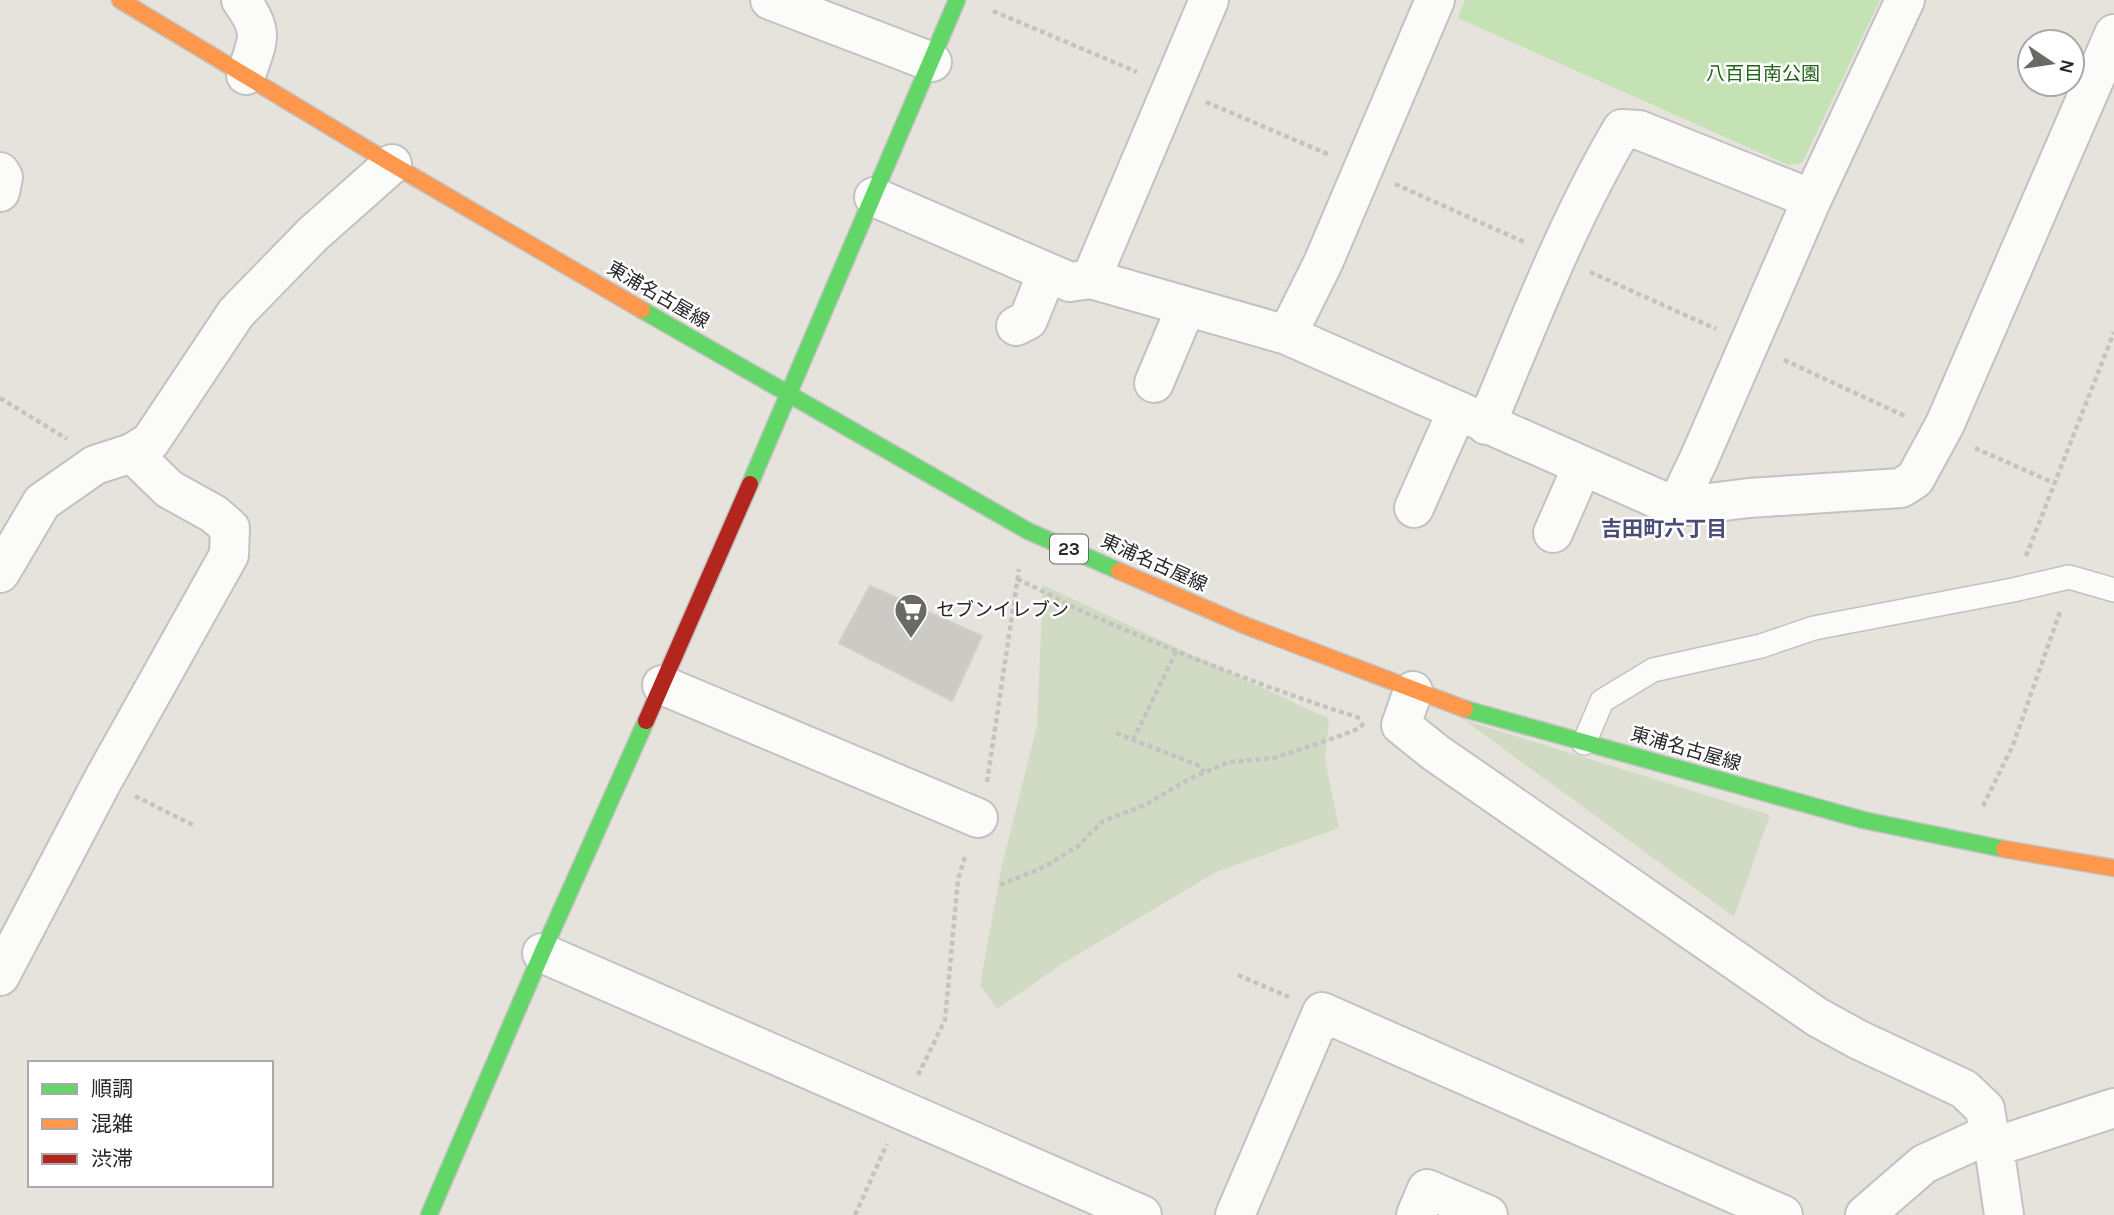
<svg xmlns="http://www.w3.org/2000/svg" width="2114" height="1215" viewBox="0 0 2114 1215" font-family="Karla,'Noto Sans JP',sans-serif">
<rect width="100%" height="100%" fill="#e6e3dc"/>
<!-- green -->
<path fill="#c4e2b4" d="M1465 0H1880L1802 163 1788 165 1458 18Z"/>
<!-- cemetery -->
<path fill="#d1dbc4" d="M1043 585 1329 719 1325 759 1339 828 1216 872 1062 964 997 1009 980 985 1002 865 1037 725Z
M1464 720 1770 815 1734 917Z"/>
<!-- building -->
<path fill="#cccac5" stroke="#d1cec8" stroke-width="2" d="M870 586 982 636 952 701 839 643Z"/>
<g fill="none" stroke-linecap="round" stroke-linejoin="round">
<defs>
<path id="lane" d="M1584 743 1602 701 1653 670 1761 646 1814 628 2013 590 2069 577 2114 590"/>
<path id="street" d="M241 0C265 33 258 39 246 75
M770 0 932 62
M0 172 3 177 0 192
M874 197 1070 282 1091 279 1287 335 1676 507 1749 498 1901 488 1915 479 1945 424 2114 34
M1091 279 1209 0
M1016 326 1028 320 1047 273
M1287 335 1323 263 1435 0
M1154 383 1186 307
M1486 425C1528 325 1567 222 1622 129L1639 130 1812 199
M1676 507 1699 459 1812 199 1905 0
M1414 508 1457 411
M1553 533 1582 467
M0 573 42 502 95 465 132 453 150 442 236 313 313 234 392 164
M662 685 978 818
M1413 691 1401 725 1436 753 1817 1017 1859 1040 1964 1089 1985 1109 1989 1134 1994 1147 2004 1215
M542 953 1142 1215
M0 976 103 780 229 555 230 528 214 514 169 489 132 453
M1994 1147 2114 1108
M1235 1215 1322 1012 1783 1215
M1416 1215 1427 1189 1488 1215
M1865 1215 1924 1164 1989 1134"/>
<path id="fast" d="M642 310 1028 531 1119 571
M750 484 957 0
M1465 709 1863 820 2004 849
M429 1215 542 953 646 721"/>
<path id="slow" d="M120 0 392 164 642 310
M1119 571 1244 625 1465 709
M2004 849 2114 868"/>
<path id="jam" d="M646 721 750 484"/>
</defs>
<!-- lane casing -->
<use href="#lane" stroke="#c3c2c2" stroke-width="26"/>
<!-- street casing -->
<use href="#street" stroke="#c3c2c2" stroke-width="42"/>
<!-- fast casing -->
<use href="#fast" stroke="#c3c2c2" stroke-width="19"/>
<!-- slow casing -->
<use href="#slow" stroke="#c3c2c2" stroke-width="19"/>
<!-- jam casing -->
<use href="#jam" stroke="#c3c2c2" stroke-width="19"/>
<!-- path -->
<path stroke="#c4c3c2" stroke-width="4.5" stroke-dasharray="5 3.5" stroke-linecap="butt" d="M993 11 1137 72
M1206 102 1330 155
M1395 184 1524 242
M1590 272 1716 329
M1784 360 1907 417
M0 398 67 439
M1975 448 2054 483
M2026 556 2114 332
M1017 579C1040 589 1062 602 1084 612 1175 652 1268 689 1363 719
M1116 733 1200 766 1204 772
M1133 740 1177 650
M987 782 1019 569
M135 796 193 825
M1983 806 2013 745 2061 609
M1000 885 1044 867 1078 846 1103 821 1143 806 1189 779 1229 762 1274 758 1334 738 1358 729 1364 723
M1238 975 1289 997
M918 1075 945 1020 958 879 966 854
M855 1215 887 1144"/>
<!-- lane -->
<use href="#lane" stroke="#fbfbfa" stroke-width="23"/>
<!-- street -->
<use href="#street" stroke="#fbfbfa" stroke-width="38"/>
<!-- fast -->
<use href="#fast" stroke="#63d668" stroke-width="16"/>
<!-- slow -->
<use href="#slow" stroke="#ff974d" stroke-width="16"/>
<!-- jam -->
<use href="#jam" stroke="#b3261e" stroke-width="16"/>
</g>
<!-- icons -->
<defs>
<symbol id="supermarket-pin" viewBox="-11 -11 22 30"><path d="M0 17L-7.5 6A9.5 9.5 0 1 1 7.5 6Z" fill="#6a6966" stroke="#fff"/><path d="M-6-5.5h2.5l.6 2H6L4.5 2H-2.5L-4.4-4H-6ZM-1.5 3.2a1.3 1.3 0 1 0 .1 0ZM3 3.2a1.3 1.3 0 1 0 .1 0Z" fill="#fff"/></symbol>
</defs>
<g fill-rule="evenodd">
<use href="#supermarket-pin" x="892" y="591" width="38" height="52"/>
</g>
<g text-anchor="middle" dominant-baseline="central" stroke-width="5" stroke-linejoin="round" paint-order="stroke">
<!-- shield labels -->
<rect fill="#fff" stroke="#686868" stroke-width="2" x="1050" y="534.5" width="38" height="29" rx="5"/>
<g font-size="18" font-weight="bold" fill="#272727">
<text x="1069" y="549">23</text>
</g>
<!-- park labels -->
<g font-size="19" fill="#236219" stroke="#fff">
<text x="1763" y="74">八百目南公園</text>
</g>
<!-- street labels -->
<g font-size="19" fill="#272727" stroke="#fff">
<text transform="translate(658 295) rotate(30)">東浦名古屋線</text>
<text transform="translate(1154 563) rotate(24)">東浦名古屋線</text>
<text transform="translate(1686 749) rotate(16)">東浦名古屋線</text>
</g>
<!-- poi labels -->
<g font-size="19" fill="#272727" stroke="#fff" text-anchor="start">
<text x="936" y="610">セブンイレブン</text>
</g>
<!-- neighbourhood labels -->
<g font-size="21" font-weight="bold" fill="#494d77" stroke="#fff">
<text x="1664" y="529">吉田町六丁目</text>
</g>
</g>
<!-- legend -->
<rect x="28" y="1061" width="245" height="126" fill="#ffffff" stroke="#a9a9a9" stroke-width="2"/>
<rect x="42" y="1084" width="35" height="10" fill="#63d668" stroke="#a9a9a9" stroke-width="2"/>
<text x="91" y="1096" font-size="21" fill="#272727">順調</text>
<rect x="42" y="1119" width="35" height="10" fill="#ff974d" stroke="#a9a9a9" stroke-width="2"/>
<text x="91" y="1131" font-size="21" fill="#272727">混雑</text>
<rect x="42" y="1154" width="35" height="10" fill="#b3261e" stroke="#a9a9a9" stroke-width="2"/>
<text x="91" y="1166" font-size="21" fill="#272727">渋滞</text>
<!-- north arrow -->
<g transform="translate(2051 63) rotate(103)"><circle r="33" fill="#ffffff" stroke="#a9a9a9" stroke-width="2"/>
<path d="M0-5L12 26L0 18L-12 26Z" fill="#6a6966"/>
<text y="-10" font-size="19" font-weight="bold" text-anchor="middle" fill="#272727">N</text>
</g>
</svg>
